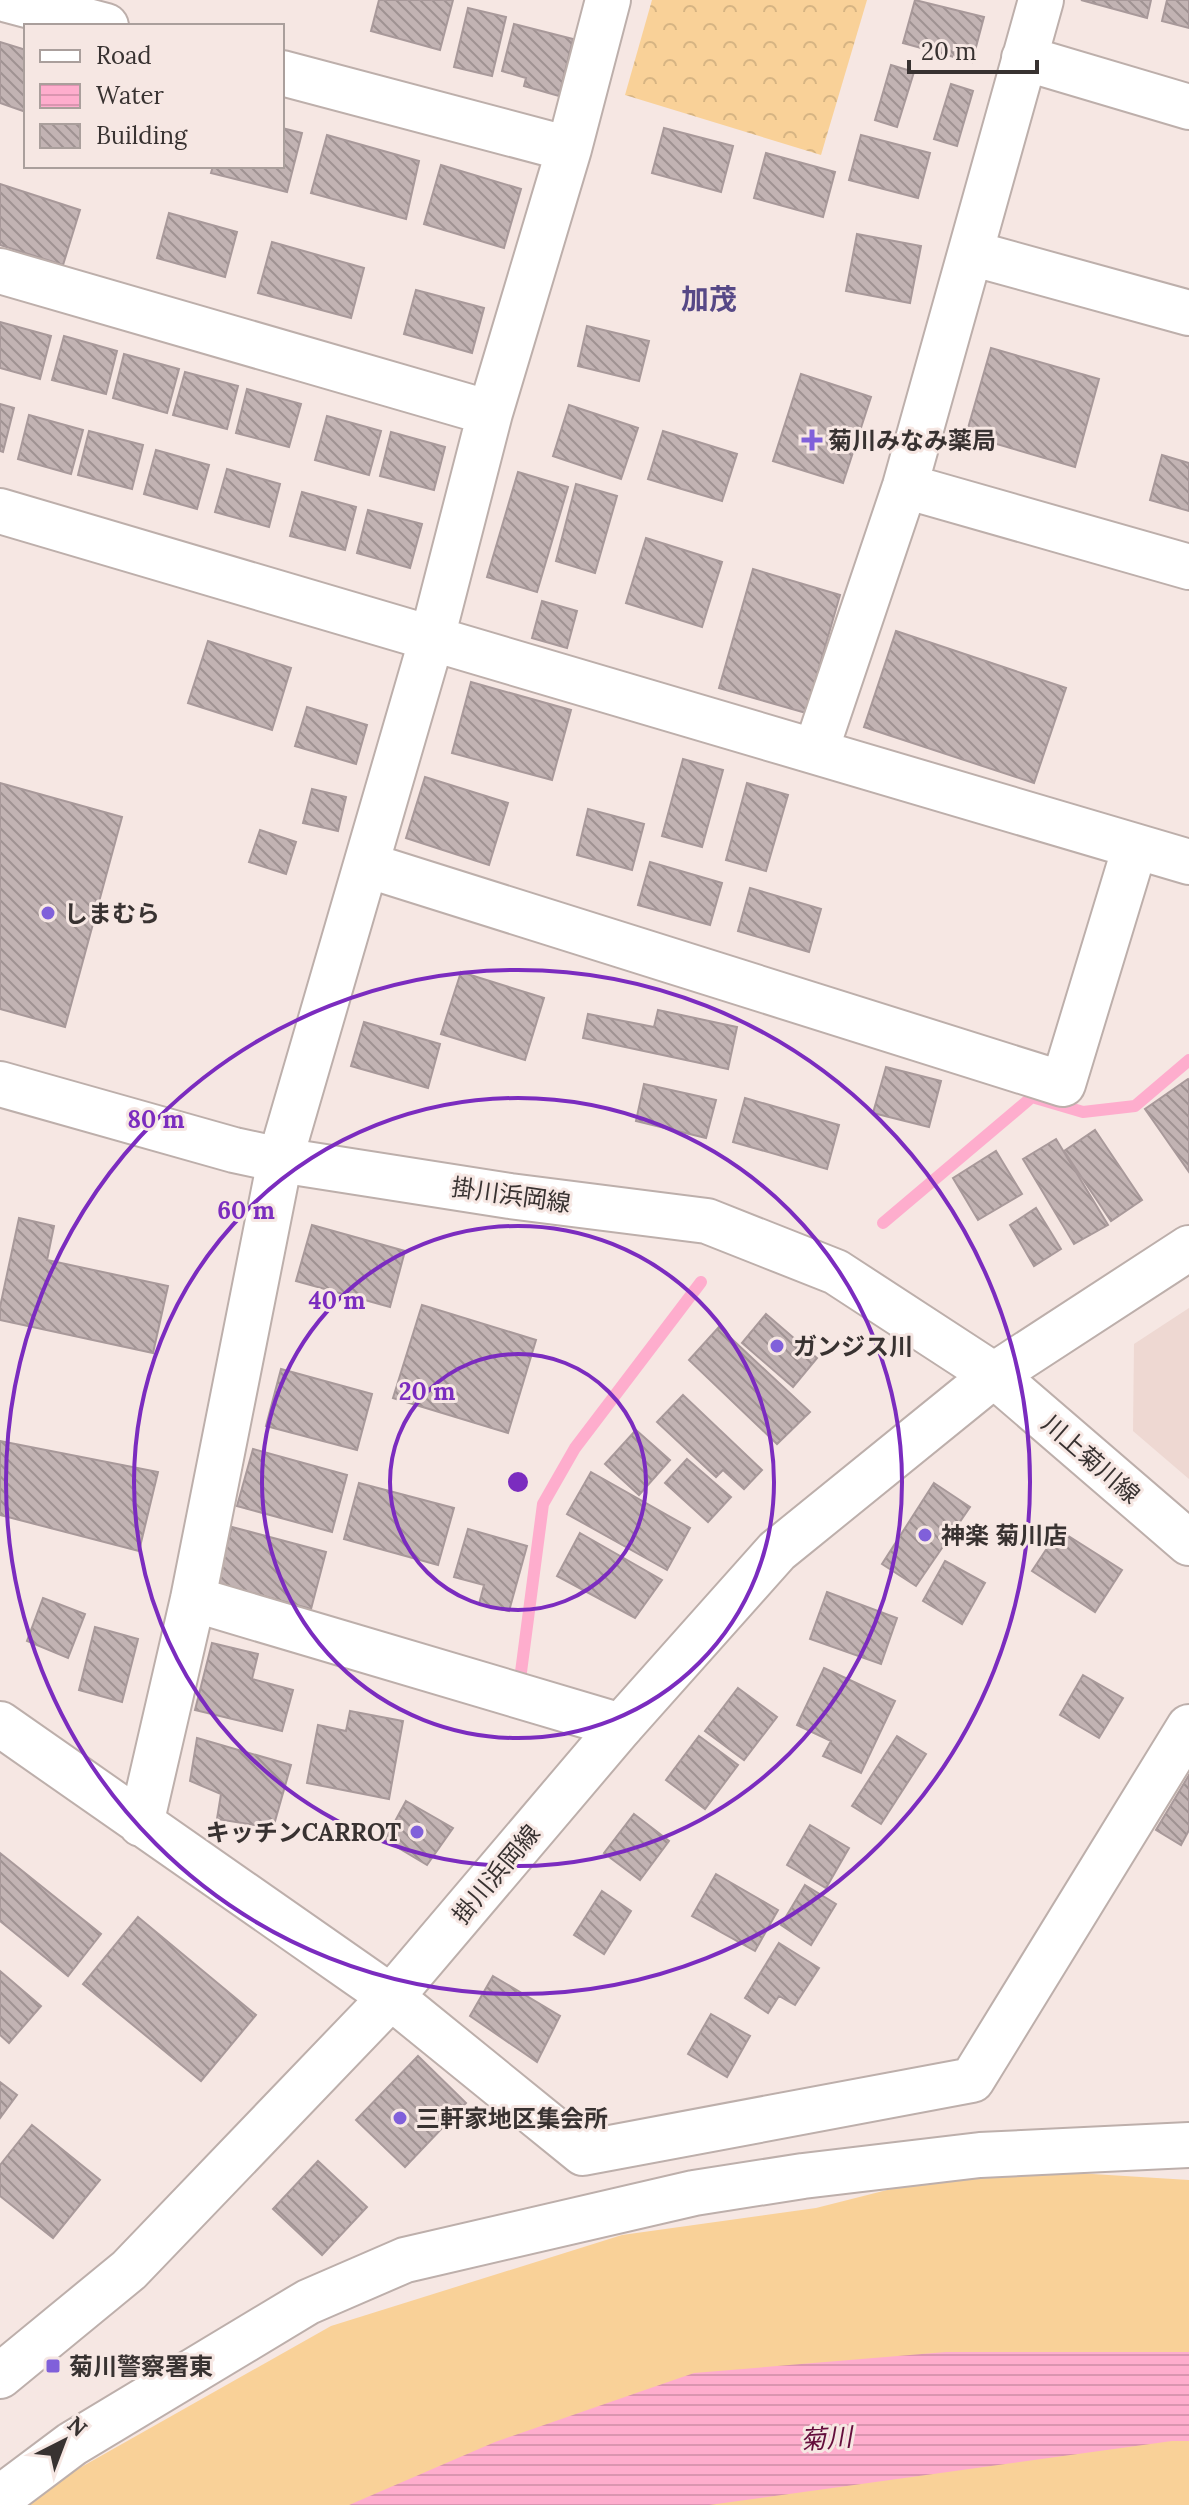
<svg xmlns="http://www.w3.org/2000/svg" width="1189" height="2505" viewBox="0 0 1189 2505" font-family="Lora,'Noto Sans JP',serif">
<defs>
<pattern id="forest-crowns" width="20" height="18" patternUnits="userSpaceOnUse" patternTransform="scale(2)"><rect width="20" height="18" fill="#f9d198"/><path d="M2 6a3 3 0 1 1 6 0M12 15a3 3 0 1 1 6 0" fill="none" stroke="#d6b483"/></pattern>
<pattern id="water-rules" width="6" height="5" patternUnits="userSpaceOnUse" patternTransform="scale(2)"><rect width="6" height="5" fill="#feadcd"/><path d="M0 2.5h6" fill="none" stroke="#da95b0"/></pattern>
<pattern id="building-back-hatch" width="6" height="6" patternUnits="userSpaceOnUse" patternTransform="scale(2)"><rect width="6" height="6" fill="#c2b3b3"/><path d="M-1 5l2 2M0 0l6 6M5-1l2 2" fill="none" stroke="#9f9292"/></pattern>
</defs>
<rect width="100%" height="100%" fill="#f6e7e3"/>
<!-- built -->
<path fill="#eed8d2" d="M1189 1308V1479L1133 1431 1134 1344Z"/>
<!-- grass -->
<path fill="#f9d198" d="M978 2167 1189 2180V2505H26L53 2483 331 2326 622 2235 816 2208Z"/>
<!-- forest -->
<path fill="url(#forest-crowns)" d="M652 0H867L821 155 625 95Z"/>
<!-- water -->
<path fill="url(#water-rules)" d="M946 2352H1189V2441H1172L709 2505H349L495 2442 694 2373Z"/>
<g fill="none" stroke-linecap="round" stroke-linejoin="round">
<!-- stream -->
<path stroke="#feadcd" stroke-width="12" d="M883 1223 1032 1097 1083 1112 1135 1106 1189 1060
M521 1672 543 1504 575 1448 701 1282"/>
</g>
<!-- building -->
<path fill="url(#building-back-hatch)" stroke="#a8999a" stroke-width="2" d="M379 0H453L440 50 371 31Z
M915 0 984 17 972 62 903 43Z
M1081 0H1151L1147 18Z
M1167 0H1189V28L1162 21Z
M468 8 506 17 492 76 454 67Z
M514 24 573 39 559 96 524 86 526 78 502 71Z
M0 42 26 50V112L0 103Z
M891 65 914 72 897 127 875 120Z
M951 84 973 91 957 146 934 139Z
M282 128 302 133 287 192 211 173 213 166H282Z
M664 128 733 146 721 192 652 173Z
M327 135 419 161 406 219 311 193Z
M861 135 930 153 918 198 849 180Z
M766 153 835 172 823 217 754 198Z
M441 165 521 189 504 248 424 224Z
M0 184 80 210 63 265 0 245Z
M169 213 237 232 225 277 157 258Z
M857 234 921 246 910 303 846 291Z
M272 242 364 268 351 318 258 293Z
M416 290 484 308 472 353 404 334Z
M0 322 51 336 40 379 0 368Z
M587 326 649 341 639 381 578 366Z
M64 336 117 351 106 394 52 380Z
M991 348 1099 379 1075 467 966 435Z
M124 354 179 369 167 413 113 398Z
M185 372 238 386 227 429 173 415Z
M801 374 871 397 843 483 773 461Z
M247 389 301 404 289 447 236 433Z
M0 404 14 408 3 452 0 451Z
M569 405 638 428 621 479 553 456Z
M29 415 83 430 71 474 18 459Z
M327 416 381 431 369 475 315 460Z
M89 431 143 445 132 489 78 475Z
M663 431 737 454 722 501 648 479Z
M391 432 445 447 434 490 380 476Z
M156 450 209 465 197 509 144 494Z
M1162 455 1189 463V511L1150 500Z
M227 469 280 484 269 527 215 512Z
M518 472 568 487 537 592 487 577Z
M576 484 617 496 595 573 556 561Z
M302 492 356 507 345 550 290 536Z
M368 510 422 524 410 568 357 553Z
M646 538 722 562 702 627 626 603Z
M753 569 840 595 806 713 719 688Z
M542 601 577 611 567 648 532 638Z
M896 631 1066 688 1034 783 864 727Z
M208 641 291 668 272 730 188 703Z
M471 682 571 710 552 780 452 753Z
M307 707 367 725 356 764 295 746Z
M683 759 723 770 702 847 662 836Z
M425 777 508 803 489 865 406 838Z
M0 783 122 817 65 1027 0 1009Z
M747 783 788 795 766 871 726 860Z
M312 789 346 797 338 831 303 823Z
M588 809 644 824 632 870 577 855Z
M260 830 296 842 286 874 249 862Z
M650 862 722 883 710 925 638 905Z
M750 888 821 909 809 952 738 931Z
M461 972 544 998 525 1060 441 1034Z
M658 1010 737 1027 728 1069 583 1038 588 1014 654 1027Z
M364 1022 440 1044 428 1088 351 1066Z
M886 1067 941 1081 929 1127 873 1113Z
M1188 1079 1189 1080V1172L1145 1109Z
M644 1084 716 1100 706 1138 636 1121Z
M745 1098 839 1125 827 1169 733 1142Z
M1095 1130 1142 1200 1111 1221 1064 1151Z
M1056 1139 1108 1225 1074 1244 1023 1159Z
M996 1151 1022 1194 978 1220 953 1178Z
M1036 1208 1061 1249 1034 1266 1010 1225Z
M19 1218 54 1226 47 1260 168 1286 153 1353 0 1320V1307Z
M312 1225 405 1251 390 1307 296 1281Z
M422 1305 536 1340 508 1433 393 1398Z
M766 1314 817 1358 793 1387 742 1343Z
M719 1327 810 1412 777 1444 689 1360Z
M281 1369 372 1394 357 1450 266 1426Z
M683 1395 762 1470 744 1489 723 1470 716 1477 657 1422Z
M636 1430 670 1460 639 1495 605 1464Z
M0 1441 158 1472 139 1551 0 1515Z
M253 1449 347 1475 332 1532 237 1506Z
M687 1459 731 1497 708 1522 665 1483Z
M591 1472 690 1528 667 1570 567 1514Z
M359 1483 454 1508 438 1565 344 1539Z
M934 1483 970 1507 916 1586 882 1564Z
M232 1527 326 1552 311 1609 216 1583Z
M468 1529 527 1546 509 1611 479 1604 484 1585 454 1577Z
M1059 1530 1122 1570 1095 1612 1032 1571Z
M580 1533 662 1580 635 1618 557 1576Z
M945 1561 985 1583 962 1624 923 1601Z
M827 1592 897 1618 881 1664 810 1639Z
M43 1598 85 1614 68 1658 27 1641Z
M95 1627 138 1639 122 1702 79 1690Z
M212 1643 258 1654 252 1679 293 1690 282 1731 195 1710Z
M824 1668 895 1701 861 1773 823 1756 831 1741 797 1725Z
M1083 1675 1123 1698 1099 1738 1060 1715Z
M738 1688 777 1717 744 1760 705 1731Z
M350 1711 403 1721 389 1799 307 1783 318 1725 346 1731Z
M699 1736 738 1765 705 1809 666 1780Z
M897 1736 926 1754 881 1824 852 1806Z
M197 1738 291 1765 273 1828 217 1819 221 1794 190 1781Z
M1189 1775V1830L1181 1845 1156 1830Z
M406 1801 453 1828 427 1865 385 1840Z
M634 1814 669 1841 640 1880 604 1853Z
M810 1825 849 1848 826 1888 787 1865Z
M0 1853 101 1934 68 1976 0 1921Z
M716 1874 778 1910 755 1951 692 1916Z
M805 1885 836 1904 811 1945 781 1925Z
M602 1891 631 1911 604 1954 574 1935Z
M138 1917 256 2015 201 2081 83 1984Z
M779 1943 819 1968 795 2005 779 1996 768 2013 745 1998Z
M0 1971 41 2006 9 2043 0 2035Z
M493 1976 560 2016 537 2062 470 2016Z
M711 2014 750 2036 727 2077 688 2054Z
M418 2056 466 2103 405 2167 356 2120Z
M0 2082 17 2095 0 2118Z
M32 2125 100 2180 53 2238 0 2196V2165Z
M318 2161 367 2207 322 2255 273 2209Z"/>
<g fill="none" stroke-linecap="round" stroke-linejoin="round">
<defs>
<path id="minor" d="M8 0 106 26
M1024 58 1189 107
M282 73 569 149
M971 253 1189 313
M0 271 490 413
M905 486 1189 567
M0 511 1189 862
M816 750 905 486 1041 0
M367 865 1063 1084 1135 847
M193 1599 621 1726
M0 1724 391 1997 583 2153 972 2080 1189 1727
M141 1824 193 1599 280 1160 432 638 490 413 569 149 608 0
M0 2498 72 2444 308 2302 405 2260 694 2193 803 2176 980 2155 1189 2145"/>
<path id="secondary" d="M994 1375 1189 1543"/>
<path id="primary" d="M0 1084 234 1150 280 1160 510 1196 707 1221 836 1272 994 1375
M0 2376 129 2270 391 1997 621 1726 777 1551 994 1375 1189 1248"/>
</defs>
<!-- minor casing -->
<use href="#minor" stroke="#bdafab" stroke-width="48"/>
<!-- secondary casing -->
<use href="#secondary" stroke="#bdafab" stroke-width="48"/>
<!-- primary casing -->
<use href="#primary" stroke="#bdafab" stroke-width="48"/>
<!-- minor -->
<use href="#minor" stroke="#fff" stroke-width="44"/>
<!-- secondary -->
<use href="#secondary" stroke="#fff" stroke-width="44"/>
<!-- primary -->
<use href="#primary" stroke="#fff" stroke-width="44"/>
</g>
<!-- distance rings -->
<g fill="none" stroke="#7b2cbf" stroke-width="4">
<circle cx="518" cy="1482" r="128"/>
<circle cx="518" cy="1482" r="256"/>
<circle cx="518" cy="1482" r="384"/>
<circle cx="518" cy="1482" r="512"/>
</g>
<!-- markers -->
<g fill="#8060da" stroke="#f6e7e3" stroke-width="3">
<path d="M808 428h8v8h8v8h-8v8h-8v-8h-8v-8h8z"/>
<circle cx="48" cy="913" r="8"/>
<circle cx="777" cy="1346" r="8"/>
<circle cx="925" cy="1535" r="8"/>
<circle cx="417" cy="1832" r="8"/>
<circle cx="400" cy="2118" r="8"/>
<rect x="45" y="2358" width="16" height="16" rx="4"/>
</g>
<g text-anchor="middle" dominant-baseline="central" stroke-width="6" stroke-linejoin="round" paint-order="stroke">
<!-- poi labels -->
<g font-size="24" font-weight="bold" fill="#383231" stroke="#f6e7e3" text-anchor="start">
<text x="828" y="440">菊川みなみ薬局</text>
<text x="64" y="913">しまむら</text>
<text x="793" y="1346">ガンジス川</text>
<text x="941" y="1535">神楽 菊川店</text>
<text x="401" y="1832" text-anchor="end">キッチンCARROT</text>
<text x="416" y="2118">三軒家地区集会所</text>
<text x="69" y="2366">菊川警察署東</text>
</g>
<!-- street labels -->
<g font-size="24" fill="#383231" stroke="#f6e7e3">
<text transform="translate(511 1195) rotate(8)">掛川浜岡線</text>
<text transform="translate(1091 1459) rotate(41)">川上菊川線</text>
<text transform="translate(496 1874) rotate(-50)">掛川浜岡線</text>
</g>
<!-- water labels -->
<g font-size="26" font-style="italic" fill="#640e3c" stroke="#f6e7e3">
<text transform="translate(826 2438) rotate(-4)">菊川</text>
</g>
<!-- quarter labels -->
<g font-size="28" font-weight="bold" fill="#564886" stroke="#f6e7e3">
<text x="709" y="299">加茂</text>
</g>
</g>
<circle cx="518" cy="1482" r="12" fill="#7b2cbf" stroke="#f6e7e3" stroke-width="4"/>
<g font-size="24" text-anchor="middle" font-weight="bold" fill="#7b2cbf" stroke="#f6e7e3" stroke-width="6" stroke-linejoin="round" paint-order="stroke">
<text x="156" y="1128">80 m</text>
<text x="246" y="1219">60 m</text>
<text x="337" y="1309">40 m</text>
<text x="427" y="1400">20 m</text>
</g>
<!-- legend -->
<rect x="24" y="24" width="260" height="144" fill="#f6e7e3" stroke="#aa9f9c" stroke-width="2"/>
<rect x="40" y="50" width="40" height="12" fill="#ffffff" stroke="#aa9f9c" stroke-width="2"/>
<text x="96" y="64" font-size="24" fill="#383231">Road</text>
<rect x="40" y="84" width="40" height="24" fill="url(#water-rules)" stroke="#aa9f9c" stroke-width="2"/>
<text x="96" y="104" font-size="24" fill="#383231">Water</text>
<rect x="40" y="124" width="40" height="24" fill="url(#building-back-hatch)" stroke="#aa9f9c" stroke-width="2"/>
<text x="96" y="144" font-size="24" fill="#383231">Building</text>
<!-- north arrow -->
<g transform="translate(64 2441) rotate(42)" stroke="#f6e7e3" stroke-width="6" paint-order="stroke">
<path d="M0-6L14 30L0 20L-14 30Z" fill="#383231"/>
<text y="-12" font-size="22" font-weight="bold" text-anchor="middle" fill="#383231">N</text>
</g>
<!-- scale -->
<path d="M909 60v12h128v-12" fill="none" stroke="#383231" stroke-width="4"/>
<text x="921" y="60" font-size="24" fill="#383231" stroke="#f6e7e3" stroke-width="6" paint-order="stroke">20 m</text>
</svg>
